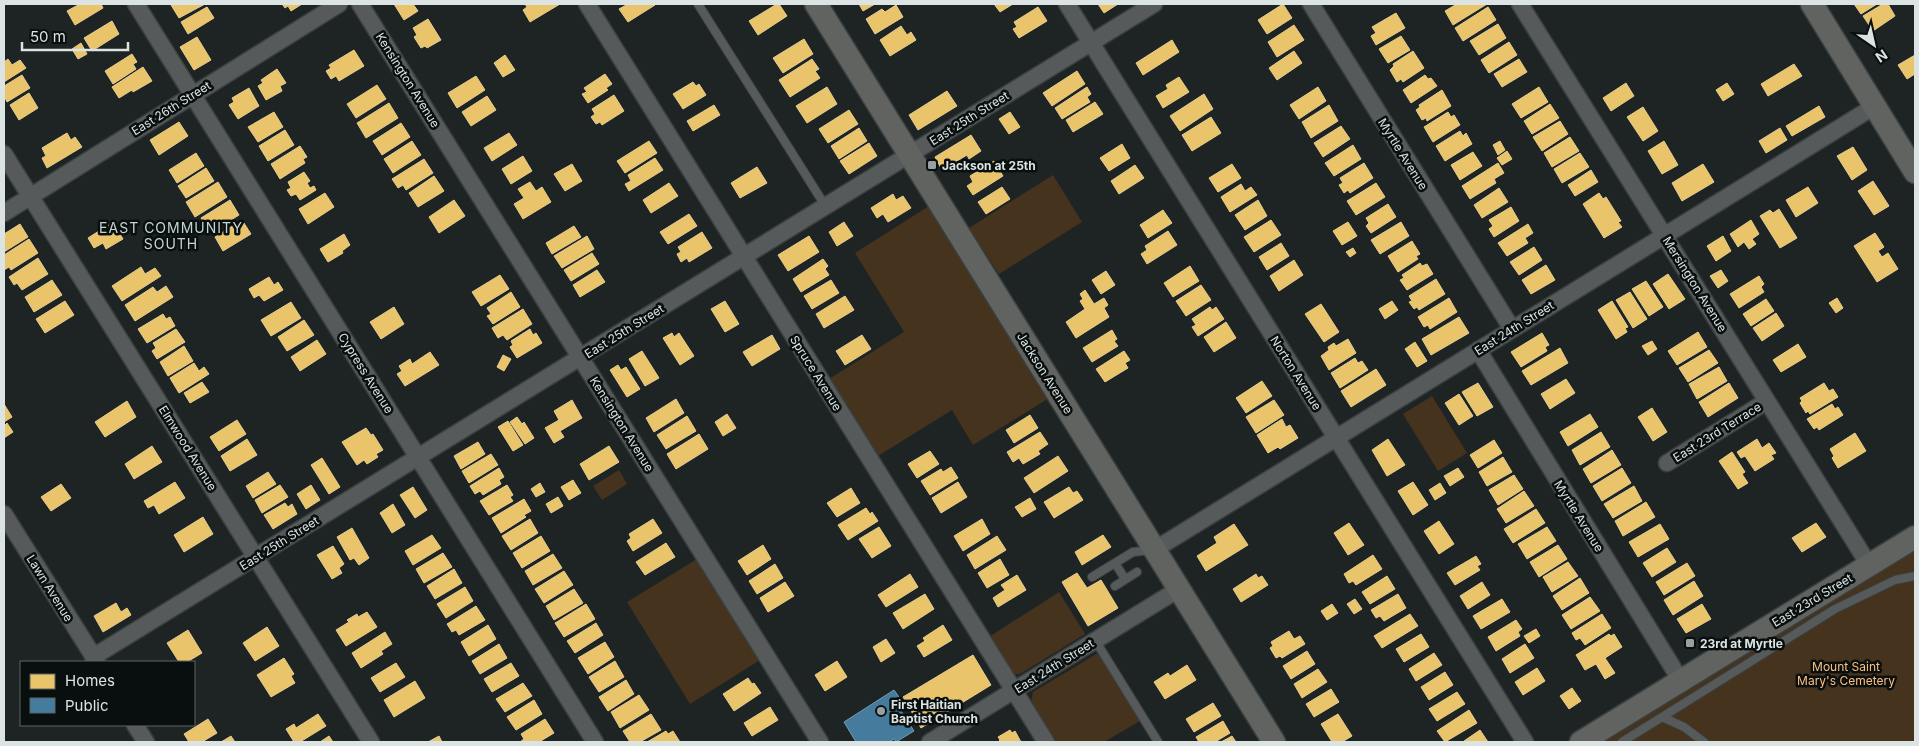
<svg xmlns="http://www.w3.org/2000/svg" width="1919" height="746" viewBox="0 0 1919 746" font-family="Inter,sans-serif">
<rect width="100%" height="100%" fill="#1e2424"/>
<!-- green -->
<path fill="#45331e" d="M1053 175 1082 222 999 274 969 228Z
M929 206 1049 398 973 445 952 410 878 456 829 379 904 332 855 253Z
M1432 396 1467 453 1438 471 1403 414Z
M619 470 627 484 602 500 593 486Z
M1915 549V742H1602Z
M697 559 760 660 690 704 627 602Z
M1059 592 1085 634 1020 674H1015L1011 671 989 637Z
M1098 653 1140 721 1104 742H1055L1031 702 1033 692Z"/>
<!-- homes -->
<path fill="#e9c46a" stroke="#e5cd8e" d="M80 4H101L103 8 75 25 67 11Z
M174 4H205L179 18 171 5Z
M282 4H302L291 11 288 6 285 8Z
M394 4H413L418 11 404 20Z
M525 4H560L530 22 523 10 527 7Z
M628 4H654L655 5 628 22 619 9Z
M777 4H779L787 16 758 35 749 21Z
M859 4H875L863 11Z
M994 4H1013L1000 12Z
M1098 4H1118L1104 13Z
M1283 4 1292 18 1267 34 1258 20Z
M1457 4H1487L1453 25 1445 11Z
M1854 4H1877L1861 14Z
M1883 4H1888L1895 16 1873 31 1863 16Z
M896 5 903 17 875 34 866 19 882 9 885 12Z
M207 7 214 18 188 34 181 22Z
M1038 7 1047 21 1019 38 1013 29 1017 27 1014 22Z
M1488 7 1496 20 1463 41 1455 28Z
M1396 13 1405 28 1376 45 1371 36 1376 33 1372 27Z
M428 19 441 40 427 48 425 46 421 48 414 37 417 35 413 28Z
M112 21 119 34 92 51 84 38Z
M1498 24 1506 38 1479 55 1470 41Z
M1294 25 1304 40 1277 57 1268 42Z
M901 26 907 35 911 32 916 40 890 56 880 40Z
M1401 36 1410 50 1388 63 1379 49Z
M197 37 211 60 194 70 180 47Z
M804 39 813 54 783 73 773 58Z
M1172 40 1179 52 1143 75 1136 63Z
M1509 42 1517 55 1489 73 1481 60Z
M81 43 87 54 78 59 72 49Z
M354 50 364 66 339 81 336 76 331 79 326 71 331 68 329 65Z
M1294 51 1302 63 1277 80 1269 68Z
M1413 51 1424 68 1403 82 1401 79 1397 82 1390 70 1394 66 1393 64Z
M132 54 137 62 133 64 136 69 113 84 105 71Z
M505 55 515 70 503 77 494 63Z
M1915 55V74L1907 79 1898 65Z
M8 59 12 65 20 60 26 68 4 82V62Z
M812 59 819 69 815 71 820 78 790 97 779 80Z
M1519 59 1527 72 1502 87 1494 74Z
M1794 64 1802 76 1768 96 1761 84Z
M143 67 152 81 133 92 132 90 119 98 112 87Z
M277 69 286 83 280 86 282 91 266 100 258 86 263 83 261 80Z
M1077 71 1085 84 1052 106 1043 93Z
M605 74 612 84 606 88 608 90 588 103 582 94 587 92 584 88Z
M22 75 30 88 7 102 4 96V86Z
M1425 75 1428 79 1431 78 1437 86 1411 103 1403 90Z
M476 76 485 90 457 108 448 93Z
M1179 77 1189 92 1163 108 1156 96 1168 89 1166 85Z
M693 82 696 86 699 84 706 95 683 109 673 94Z
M1626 83 1634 96 1611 111 1603 98Z
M1727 83 1734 94 1723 101 1716 90Z
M377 85 386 99 356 118 347 104Z
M827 87 837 104 807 123 796 106Z
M1087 87 1091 94 1087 97 1090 102 1062 119 1055 108Z
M1318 87 1326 101 1299 119 1290 105Z
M1539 87 1548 102 1521 118 1512 104Z
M249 88 259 106 238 119 229 105 234 102 232 98Z
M1442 90 1451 106 1427 121 1426 118 1422 120 1416 110 1420 107 1419 105Z
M947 91 957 106 918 130 909 115Z
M29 93 38 108 19 120 10 105Z
M1204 94 1213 109 1180 131 1170 116Z
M614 95 624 111 602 125 600 122 596 124 591 117 595 114 592 109Z
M487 96 496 110 471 126 462 112Z
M1095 102 1103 114 1073 132 1066 120Z
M389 103 398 118 366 138 357 123Z
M1550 104 1559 118 1532 134 1524 121Z
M714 105 720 115 693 131 687 121Z
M1329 105 1338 121 1311 138 1302 122Z
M1819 106 1825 117 1792 136 1786 126Z
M1643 107 1658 131 1643 141 1627 117Z
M849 110 858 124 828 143 819 129Z
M274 112 283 127 258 142 248 127Z
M1010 112 1020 127 1009 134 999 119Z
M1448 112 1451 117 1454 115 1460 125 1433 142 1424 127Z
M1211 117 1221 133 1192 151 1182 135Z
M1560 121 1568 134 1542 151 1533 137Z
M179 122 188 136 159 155 150 140Z
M401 123 410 137 382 155 373 141Z
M1341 126 1350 139 1323 157 1314 143Z
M859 128 867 141 839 159 831 146Z
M1780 128 1787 140 1766 153 1759 141Z
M285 130 294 145 268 161 259 146Z
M1460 131 1463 136 1466 133 1472 144 1445 161 1436 146Z
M67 133 71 140 75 137 82 147 47 168 42 158 46 156 42 148Z
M509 133 517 145 492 161 484 148Z
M971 135 981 151 969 159 967 155 942 170 935 157Z
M1570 137 1579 151 1552 167 1544 153Z
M412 141 421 155 393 173 384 159Z
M649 141 657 153 625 173 617 161Z
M1500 141 1505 150 1498 155 1493 145Z
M1664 141 1678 165 1662 174 1648 151Z
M869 143 877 156 849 174 840 161Z
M1122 144 1130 158 1109 171 1100 158Z
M1353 145 1361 159 1334 176 1325 163Z
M300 146 307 157 303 159 305 163 280 179 271 164Z
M1853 147 1867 170 1852 180 1837 156Z
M1507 151 1512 159 1502 165 1497 158Z
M1473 152 1482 166 1460 180 1451 165Z
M196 153 204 166 177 183 169 170Z
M1580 153 1589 167 1562 183 1554 169Z
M523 156 532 171 511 184 502 169Z
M655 158 663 170 629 191 625 184 631 181 628 175Z
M424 159 433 173 406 190 403 185 398 188 392 179Z
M994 161 1003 176 973 195 967 186 973 182 970 176Z
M1364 163 1373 178 1350 193 1348 190 1344 193 1339 185 1343 183 1340 178Z
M1498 163 1504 173 1494 179 1496 183 1470 199 1462 186Z
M572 164 582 181 565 191 554 174Z
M1232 164 1241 178 1218 192 1209 178Z
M1703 164 1714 182 1682 201 1672 183Z
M1135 165 1144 178 1119 194 1111 181Z
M757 167 767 183 740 198 731 183Z
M206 168 214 181 186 198 178 186Z
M1591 170 1598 182 1575 196 1568 185Z
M304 172 310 181 307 183 310 188 314 186 316 190 300 200 296 194 291 196 287 190 291 188 288 182Z
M434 176 444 191 418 207 409 193Z
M1873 181 1889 206 1874 215 1858 191Z
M218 182 227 197 195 217 186 202Z
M530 182 536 191 542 187 551 202 523 219 514 204 524 198 518 189Z
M669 183 678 196 651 213 643 200Z
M1376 183 1385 197 1356 215 1347 201Z
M1241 184 1245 191 1251 187 1257 195 1230 212 1221 197Z
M1002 187 1010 199 986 214 978 202Z
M1808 187 1818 203 1796 217 1786 200Z
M1499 188 1508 202 1482 218 1474 205Z
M325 193 334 207 308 224 299 209Z
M1599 193 1603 199 1606 197 1621 221 1618 222 1622 227 1604 238 1583 204Z
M893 194 896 200 903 196 911 208 888 222 883 214 877 218 871 208Z
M230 200 239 215 210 233 201 218Z
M454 200 465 216 439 233 429 217Z
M1258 200 1267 216 1245 230 1235 215Z
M1388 204 1396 217 1371 233 1366 226 1369 223 1366 218Z
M1511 207 1519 221 1494 237 1489 229 1493 226 1489 220Z
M1779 209 1797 238 1780 248 1760 216 1770 210 1773 213Z
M1163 210 1172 223 1148 238 1140 225Z
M689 214 697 226 668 244 660 232Z
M242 220 251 234 223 251 215 237Z
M1271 220 1281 235 1254 252 1244 237Z
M1751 220 1759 234 1752 239 1756 244 1749 249 1744 242 1738 247 1730 234Z
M113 222 123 239 106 249 103 243 94 248 88 238Z
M844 222 853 236 837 246 829 232Z
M1348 222 1357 236 1342 245 1333 231Z
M1401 222 1409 236 1380 254 1371 240Z
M20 224 28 237 4 252V234Z
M1528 224 1533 233 1525 238 1528 243 1507 256 1498 243Z
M574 226 581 237 552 254 546 243Z
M1168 231 1177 245 1147 264 1141 254 1147 250 1145 246Z
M702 232 712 248 689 262 687 258 681 262 677 254 681 252 678 247Z
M1875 233 1884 247 1878 251 1882 257 1888 253 1898 269 1877 282 1854 246Z
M344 234 350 245 342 251 343 253 328 262 320 249Z
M587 236 594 249 562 268 554 256Z
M809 236 819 252 788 271 778 255Z
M1723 236 1731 251 1716 261 1707 246Z
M29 239 38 253 11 270 9 267 4 270V255Z
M1412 241 1420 254 1416 256 1418 259 1398 272 1388 256Z
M1281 243 1289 256 1267 270 1259 257Z
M1534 247 1542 260 1519 275 1510 262Z
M1353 248 1356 253 1350 257 1346 252Z
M592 253 599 264 571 281 564 270Z
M38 258 48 274 22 290 17 283 14 285 9 277Z
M823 259 828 266 825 269 829 275 801 292 793 279Z
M1294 260 1303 275 1279 291 1270 276Z
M1420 263 1422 266 1427 264 1433 274 1407 290 1400 280 1404 278 1402 275Z
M1546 265 1555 280 1531 294 1522 280Z
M1190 266 1199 281 1173 297 1164 283Z
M141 267 145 274 155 268 161 276 122 301 112 286Z
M597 270 605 282 580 297 573 285Z
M1721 270 1728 281 1718 288 1710 276Z
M1106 271 1115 285 1101 294 1092 280Z
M1668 274 1685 299 1669 309 1653 284Z
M500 275 509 289 481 306 472 292Z
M1759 276 1764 284 1761 287 1764 292 1739 308 1730 294Z
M269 277 274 285 278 282 283 290 264 301 259 295 254 298 249 289Z
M1436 279 1445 294 1419 310 1417 307 1414 309 1409 302 1412 301 1409 296Z
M52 280 62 295 34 312 25 297Z
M831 280 839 293 812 309 804 296Z
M1646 281 1663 307 1649 316 1632 289Z
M1201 285 1211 300 1186 316 1176 301Z
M166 286 173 297 135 321 125 305 153 287 157 292Z
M1085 290 1094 304 1104 298 1108 305 1104 308 1109 317 1076 338 1066 322 1085 309 1080 301 1083 299 1080 294Z
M511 292 520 307 493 324 487 316 491 314 487 308Z
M1630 292 1647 319 1633 328 1616 300Z
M845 296 854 310 824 328 816 314Z
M1449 298 1457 312 1430 329 1428 325 1424 327 1418 317Z
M1837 298 1843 308 1836 313 1829 303Z
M1766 299 1774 311 1751 326 1743 314Z
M65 301 74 315 45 333 36 319Z
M725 301 739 324 725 332 711 309Z
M1392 301 1398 310 1385 319 1379 309Z
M1612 301 1628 327 1625 328 1627 332 1616 339 1598 310Z
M291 302 301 318 271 336 261 320Z
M1321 304 1339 332 1324 342 1305 314Z
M394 307 404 324 381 339 370 322Z
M1210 307 1212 310 1216 307 1224 319 1198 336 1192 327 1196 325 1192 319Z
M523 309 532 324 507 340 503 335 498 338 492 328Z
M1776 313 1784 326 1762 341 1753 328Z
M163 314 166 319 170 317 175 326 147 343 138 329Z
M1459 317 1469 333 1431 355 1422 339Z
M304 320 314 335 287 351 278 337Z
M1226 322 1236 338 1214 352 1204 337Z
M176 329 185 342 157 359 152 351 156 348 153 343Z
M530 329 533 335 536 333 542 343 517 358 510 347 513 345 511 341Z
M1112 330 1117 339 1114 341 1118 346 1092 362 1083 348Z
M1698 332 1707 347 1677 365 1668 351Z
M672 333 674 337 679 333 694 356 680 365 663 338Z
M1542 333 1549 345 1545 347 1547 351 1521 367 1511 352Z
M772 335 780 349 752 366 743 352Z
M862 335 871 349 845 365 836 351Z
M1348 339 1356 353 1329 370 1321 356 1329 350 1328 347 1334 343 1336 346Z
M317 340 326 354 300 371 291 357Z
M1652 341 1657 349 1648 355 1642 346Z
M1415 342 1427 361 1417 367 1405 349Z
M1798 344 1806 357 1781 372 1773 360Z
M184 346 193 361 168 376 160 362Z
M1560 348 1568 363 1531 385 1522 371Z
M1709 350 1718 363 1688 382 1679 368Z
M642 351 659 378 645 386 629 359Z
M1124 351 1130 360 1125 363 1128 368 1105 382 1096 369Z
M430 352 439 365 405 386 397 374 402 371 399 366 410 359 412 364Z
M503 355 511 359 504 371 497 367Z
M1355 358 1358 363 1362 361 1368 370 1340 388 1331 373Z
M194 363 199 371 204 367 209 374 179 393 170 378Z
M618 365 621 370 626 367 640 389 627 397 610 370Z
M1719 367 1727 381 1697 399 1689 384Z
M1376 369 1386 385 1351 407 1341 391Z
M1566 379 1575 393 1550 409 1541 394Z
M1262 381 1272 396 1246 413 1236 398Z
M202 382 209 392 190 403 184 393Z
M1478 383 1493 407 1477 416 1462 392Z
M1729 383 1738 398 1708 417 1699 402Z
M1824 383 1829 391 1833 389 1838 397 1810 414 1808 411 1806 413 1800 403 1802 401 1800 398Z
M1459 394 1473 416 1459 425 1445 403Z
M676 399 684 413 654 432 646 418Z
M572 400 582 418 560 431 564 437 554 443 545 428 559 420 554 411Z
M1274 400 1284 415 1256 433 1246 417Z
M127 401 136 417 105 437 95 422Z
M4 404 12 417 4 422Z
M1832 404 1835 409 1838 407 1843 415 1819 430 1817 427 1814 429 1807 419Z
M1652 408 1667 432 1653 441 1638 417Z
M727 414 736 428 723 436 715 422Z
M1590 414 1598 427 1568 446 1560 432Z
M1030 415 1038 428 1014 443 1006 430Z
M687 416 696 431 666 449 657 435Z
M517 417 522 424 524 422 534 438 525 444 510 422Z
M1282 419 1286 427 1290 425 1298 438 1280 449 1278 447 1268 453 1257 435Z
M237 420 246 434 219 451 210 437Z
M508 421 523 445 513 451 498 427Z
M7 423 13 432 4 438V426Z
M366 428 371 435 373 434 383 450 376 454 378 457 367 464 364 460 357 465 342 442Z
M1040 432 1048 444 1038 451 1040 454 1023 464 1019 458 1013 462 1007 452Z
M1601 432 1610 447 1580 465 1572 450Z
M1855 433 1866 451 1838 468 1832 458 1834 456 1830 449Z
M699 434 708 449 676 469 667 454Z
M247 439 257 455 230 471 221 456Z
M1388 439 1405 465 1387 476 1372 450Z
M1757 439 1762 448 1769 443 1776 453 1771 455 1774 459 1755 471 1745 456 1741 458 1737 452Z
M1494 440 1502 453 1478 468 1470 455Z
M478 442 485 454 461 469 454 456Z
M152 446 162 462 134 479 125 464Z
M609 446 619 462 589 480 580 464Z
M1612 450 1621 465 1591 483 1583 469Z
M930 451 939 464 917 478 908 464Z
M1732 452 1745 472 1742 474 1748 483 1738 489 1719 461Z
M491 454 498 465 469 483 462 471Z
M1058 456 1068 471 1034 493 1024 478Z
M1503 457 1512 472 1487 486 1479 472Z
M322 458 340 487 329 494 311 465Z
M951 467 958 478 930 495 921 481 941 469 943 472Z
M499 468 504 477 499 480 501 484 483 495 480 491 475 494 470 486Z
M1458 468 1464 477 1450 486 1444 476Z
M1622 468 1631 483 1602 501 1593 486Z
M268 472 276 484 253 498 246 486Z
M1514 475 1523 489 1498 505 1489 490Z
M573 480 581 493 569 500 561 487Z
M175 482 185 498 159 514 154 505 148 508 144 501Z
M958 482 967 497 941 513 932 498Z
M1413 482 1428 505 1413 515 1398 491Z
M540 483 545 492 536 497 531 489Z
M1440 483 1446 493 1435 500 1429 490Z
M61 484 71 498 51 511 41 497Z
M280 485 288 497 262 513 255 500Z
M311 485 320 500 306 509 297 494Z
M507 485 513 495 510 497 513 501 489 515 480 501Z
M1634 486 1642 501 1613 518 1604 504Z
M413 487 427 510 415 518 400 495Z
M1069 487 1073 493 1077 491 1083 500 1054 518 1044 502Z
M851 488 860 503 837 517 827 503Z
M1524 491 1534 506 1506 523 1497 509Z
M558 497 563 506 551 513 546 504Z
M1030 498 1036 509 1022 517 1015 507Z
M524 499 531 511 524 515 526 517 501 533 492 518Z
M1646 502 1655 517 1623 536 1615 521Z
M285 503 288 507 292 504 297 514 273 529 264 515Z
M393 504 405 525 392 533 380 513Z
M866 508 870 514 872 512 878 521 848 540 838 525Z
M1536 509 1545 523 1513 543 1504 529Z
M203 517 213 534 184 552 174 535Z
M530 519 538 533 511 550 502 536Z
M653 519 662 533 633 551 627 541 631 538 629 534Z
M982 519 990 534 963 551 954 536Z
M1439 521 1454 544 1439 554 1424 531Z
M1349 523 1364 545 1348 555 1334 533Z
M1816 523 1826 537 1802 552 1792 538Z
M1234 524 1248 545 1206 571 1197 556 1217 543 1214 537Z
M1660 524 1669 539 1638 557 1629 542Z
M879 527 891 546 872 558 859 539Z
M1547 527 1556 541 1527 559 1518 544Z
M352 528 369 558 359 565 354 558 350 560 337 537Z
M432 535 441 548 413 565 405 551Z
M1103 535 1111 547 1082 565 1075 552Z
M541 536 550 551 522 568 513 553Z
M997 536 1006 550 975 569 967 555Z
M666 543 675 557 645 575 636 562Z
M763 545 771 559 747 575 738 561Z
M1558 545 1567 559 1539 577 1530 562Z
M333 546 344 564 339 568 342 573 332 579 317 555Z
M1667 548 1676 562 1652 577 1643 563Z
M443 553 452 567 424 583 416 569Z
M553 554 562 568 533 585 525 571Z
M1373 555 1382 569 1356 585 1353 581 1349 583 1344 574Z
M1476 556 1481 564 1477 566 1480 570 1455 585 1447 573Z
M1000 559 1009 575 987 588 978 573Z
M1568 562 1578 576 1552 592 1543 577Z
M1687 563 1695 576 1664 595 1656 582Z
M775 564 783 578 757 594 749 581Z
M454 569 462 583 435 599 427 586Z
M564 571 573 585 544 603 535 589Z
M1077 573 1087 588 1101 580 1118 608 1088 626 1062 582Z
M910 574 918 587 886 607 878 595Z
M1256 574 1258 578 1262 576 1268 585 1241 602 1233 589Z
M1017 575 1026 590 998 607 993 598 1005 590 1001 585Z
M1387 576 1395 589 1370 604 1362 592Z
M1580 578 1589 593 1562 610 1553 596Z
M1694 581 1703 596 1673 615 1664 600Z
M785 582 794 596 768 612 760 598Z
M1482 582 1490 595 1468 609 1460 596Z
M465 587 473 601 446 618 437 604Z
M574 589 583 603 554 620 546 606Z
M925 594 934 609 903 629 893 613Z
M1398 594 1406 608 1384 621 1380 616 1376 618 1371 610Z
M1590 597 1600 611 1571 629 1562 615Z
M1355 599 1362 609 1354 614 1347 604Z
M1502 599 1510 612 1481 629 1473 616Z
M116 603 121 612 127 608 131 615 103 632 94 616Z
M586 604 595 619 564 637 555 623Z
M1332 604 1338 613 1327 620 1321 611Z
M1702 604 1711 619 1686 633 1677 619Z
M476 606 485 620 459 635 456 630 452 632 447 624Z
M367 612 377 627 346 646 336 630 349 622 347 620 357 614 358 617Z
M1410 614 1418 626 1382 648 1374 636Z
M1602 614 1611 628 1585 645 1580 638 1576 640 1572 633Z
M1516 620 1522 629 1518 632 1520 636 1496 651 1488 637Z
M596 623 603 635 575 653 567 641Z
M488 625 496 639 469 656 461 642Z
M943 625 952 640 924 657 917 646 925 641 923 638Z
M267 627 279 646 255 661 243 643Z
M1536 629 1540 636 1529 643 1524 636Z
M188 630 202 653 187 662H179L167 643Z
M1289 631 1294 639 1300 636 1305 644 1282 658 1280 656 1276 658 1270 648 1273 646 1271 642Z
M385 632 392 644 381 651 383 654 361 668 352 653Z
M1421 634 1429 647 1404 662 1396 649Z
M1609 634 1611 636 1614 634 1622 647 1605 658 1615 673 1605 679 1596 664 1585 670 1576 655Z
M886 639 895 653 881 662 873 647Z
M605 642 614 657 588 674 578 658Z
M499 644 507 658 480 674 472 661Z
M1525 644 1534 658 1510 673 1502 659Z
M1307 651 1315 664 1291 679 1283 666Z
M1434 653 1442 665 1416 681 1409 669Z
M973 655 991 685 921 728 903 697Z
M284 658 294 674 291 676 295 683 271 697 257 675Z
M615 661 624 677 599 692 589 677Z
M837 661 847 677 825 691 815 675Z
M396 663 405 677 380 692 371 678Z
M511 663 519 676 492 692 484 679Z
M1187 665 1196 680 1165 699 1154 682 1168 673 1170 676Z
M1537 668 1545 681 1523 695 1515 682Z
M1318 669 1327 682 1302 698 1294 684Z
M1445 672 1453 685 1429 700 1421 687Z
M748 678 752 684 754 683 761 693 734 711 723 694Z
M626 680 634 694 608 711 599 697Z
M415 681 425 698 394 717 384 700Z
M523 683 532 696 505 712 496 699Z
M1572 688 1581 701 1569 709 1560 696Z
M1331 689 1339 702 1314 717 1306 704Z
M1457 692 1465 704 1437 721 1429 709Z
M639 695 649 710 620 728 611 712Z
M534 700 542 714 516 730 507 717Z
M1213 703 1221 716 1194 732 1186 719Z
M770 707 778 720 752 736 744 723Z
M1469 710 1477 723 1445 742 1437 731Z
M318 714 326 726 300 742H294L286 729 294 724 296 728Z
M651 714 661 730 640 742H630L623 731Z
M1338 714 1352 736 1342 742H1332L1321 724Z
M208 719 217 733 202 742H189L184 734Z
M545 719 554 733 539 742H520L524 739 521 734Z
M1223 721 1230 733 1215 742H1199L1196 737Z
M1010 730 1012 733 1015 731 1021 742H998L1000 740 998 737Z
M1480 730 1488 742H1465L1464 741Z
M666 731 668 734 673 731 680 742H647Z
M231 736 235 742H221Z
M329 736 333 742H320Z
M439 736 442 742H428Z
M1232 736 1236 742H1221Z"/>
<!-- public -->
<path fill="#457b9d" stroke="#729ab2" d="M894 690 899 697 894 700 914 731 896 742 894 739 889 742H856L844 722Z"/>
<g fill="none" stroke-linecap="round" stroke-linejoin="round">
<defs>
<path id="lane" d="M698 4 826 207
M1115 563 1125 579
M1092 577 1133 552 1152 550
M1115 586 1137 572
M1095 640 1158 742
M1662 717 1684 727 1704 742
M1622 742 1835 609 1895 580 1915 576"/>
<path id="street" d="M136 4 595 742
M360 4 820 742
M587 4 1046 742
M1067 4 1525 742
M1311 4 1512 329
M1520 4 1869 565
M4 154 371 742
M4 213 339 4
M1478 350 1681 681
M1667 463 1767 401
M4 514 97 662
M1154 550 1875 106
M93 657 1154 4
M135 725 146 742
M930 742 1179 589"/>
<path id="secondary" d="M816 4 1274 742
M1812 4 1915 172
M1581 742 1915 537"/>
</defs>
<!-- lane casing -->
<use href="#lane" stroke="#3a4040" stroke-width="10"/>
<!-- street casing -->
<use href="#street" stroke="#3a4040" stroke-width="19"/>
<!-- secondary casing -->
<use href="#secondary" stroke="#3a4040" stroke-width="25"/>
<!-- lane -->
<use href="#lane" stroke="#565a5a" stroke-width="8"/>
<!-- street -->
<use href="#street" stroke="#565a5a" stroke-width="16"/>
<!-- secondary -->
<use href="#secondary" stroke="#616360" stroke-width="22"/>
</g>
<!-- markers -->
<g fill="#99a0a0" stroke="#090f0f" stroke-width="2">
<rect x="927" y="160" width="10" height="10" rx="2.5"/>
<rect x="1685" y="638" width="10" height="10" rx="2.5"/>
<circle cx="881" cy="711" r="5"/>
</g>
<g text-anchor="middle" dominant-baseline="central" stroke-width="5" stroke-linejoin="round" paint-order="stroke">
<!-- street labels -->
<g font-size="12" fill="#dbe3e3" stroke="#090f0f">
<text transform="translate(408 80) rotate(58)">Kensington Avenue</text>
<text transform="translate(171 108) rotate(-32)">East 26th Street</text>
<text transform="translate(969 118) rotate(-32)">East 25th Street</text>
<text transform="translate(1403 154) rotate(58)">Myrtle Avenue</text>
<text transform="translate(1695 284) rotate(58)">Mersington Avenue</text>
<text transform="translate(1514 328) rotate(-32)">East 24th Street</text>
<text transform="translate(624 331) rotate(-32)">East 25th Street</text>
<text transform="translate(366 373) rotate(58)">Cypress Avenue</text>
<text transform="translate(816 373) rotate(58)">Spruce Avenue</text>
<text transform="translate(1045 373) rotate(58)">Jackson Avenue</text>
<text transform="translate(1296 373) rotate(58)">Norton Avenue</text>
<text transform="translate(622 424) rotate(58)">Kensington Avenue</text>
<text transform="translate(1717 432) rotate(-32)">East 23rd Terrace</text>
<text transform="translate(188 448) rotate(58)">Elmwood Avenue</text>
<text transform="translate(1579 516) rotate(58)">Myrtle Avenue</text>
<text transform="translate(279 543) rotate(-32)">East 25th Street</text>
<text transform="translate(50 588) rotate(58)">Lawn Avenue</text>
<text transform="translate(1812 600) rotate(-31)">East 23rd Street</text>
<text transform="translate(1054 666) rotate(-32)">East 24th Street</text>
</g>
<!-- poi labels -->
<g font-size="12" font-weight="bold" fill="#dbe3e3" stroke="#090f0f" text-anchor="start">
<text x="942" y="165">Jackson at 25th</text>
<text x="1700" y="643">23rd at Myrtle</text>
<text x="891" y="704">First Haitian<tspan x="891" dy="14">Baptist Church</tspan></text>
</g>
<!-- park labels -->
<g font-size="12" fill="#febf80" stroke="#090f0f">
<text x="1846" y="666">Mount Saint<tspan x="1846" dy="14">Mary's Cemetery</tspan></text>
</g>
<!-- neighbourhood labels -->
<g font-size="14" letter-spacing="1" fill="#c3d3d3" stroke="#090f0f">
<text x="171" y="227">EAST COMMUNITY<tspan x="171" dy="16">SOUTH</tspan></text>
</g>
</g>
<!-- border -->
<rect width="1919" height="746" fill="none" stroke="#dbe3e3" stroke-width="10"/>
<!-- legend -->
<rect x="20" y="661" width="175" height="65" fill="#090f0f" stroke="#5d6464"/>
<rect x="30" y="674" width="25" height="15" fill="#e9c46a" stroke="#5d6464"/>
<text x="65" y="686" font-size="15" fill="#dbe3e3">Homes</text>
<rect x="30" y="698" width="25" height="15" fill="#457b9d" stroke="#5d6464"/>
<text x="65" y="711" font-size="15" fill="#dbe3e3">Public</text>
<!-- north arrow -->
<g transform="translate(1874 45) rotate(146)" stroke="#090f0f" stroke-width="4" paint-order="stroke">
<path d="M0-4L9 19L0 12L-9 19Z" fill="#dbe3e3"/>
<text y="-8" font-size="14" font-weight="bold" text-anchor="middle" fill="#dbe3e3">N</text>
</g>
<!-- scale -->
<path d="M22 42v8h106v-8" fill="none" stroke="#dbe3e3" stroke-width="2.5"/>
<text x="30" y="42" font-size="15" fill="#dbe3e3" stroke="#090f0f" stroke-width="4" paint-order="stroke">50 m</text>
</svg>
